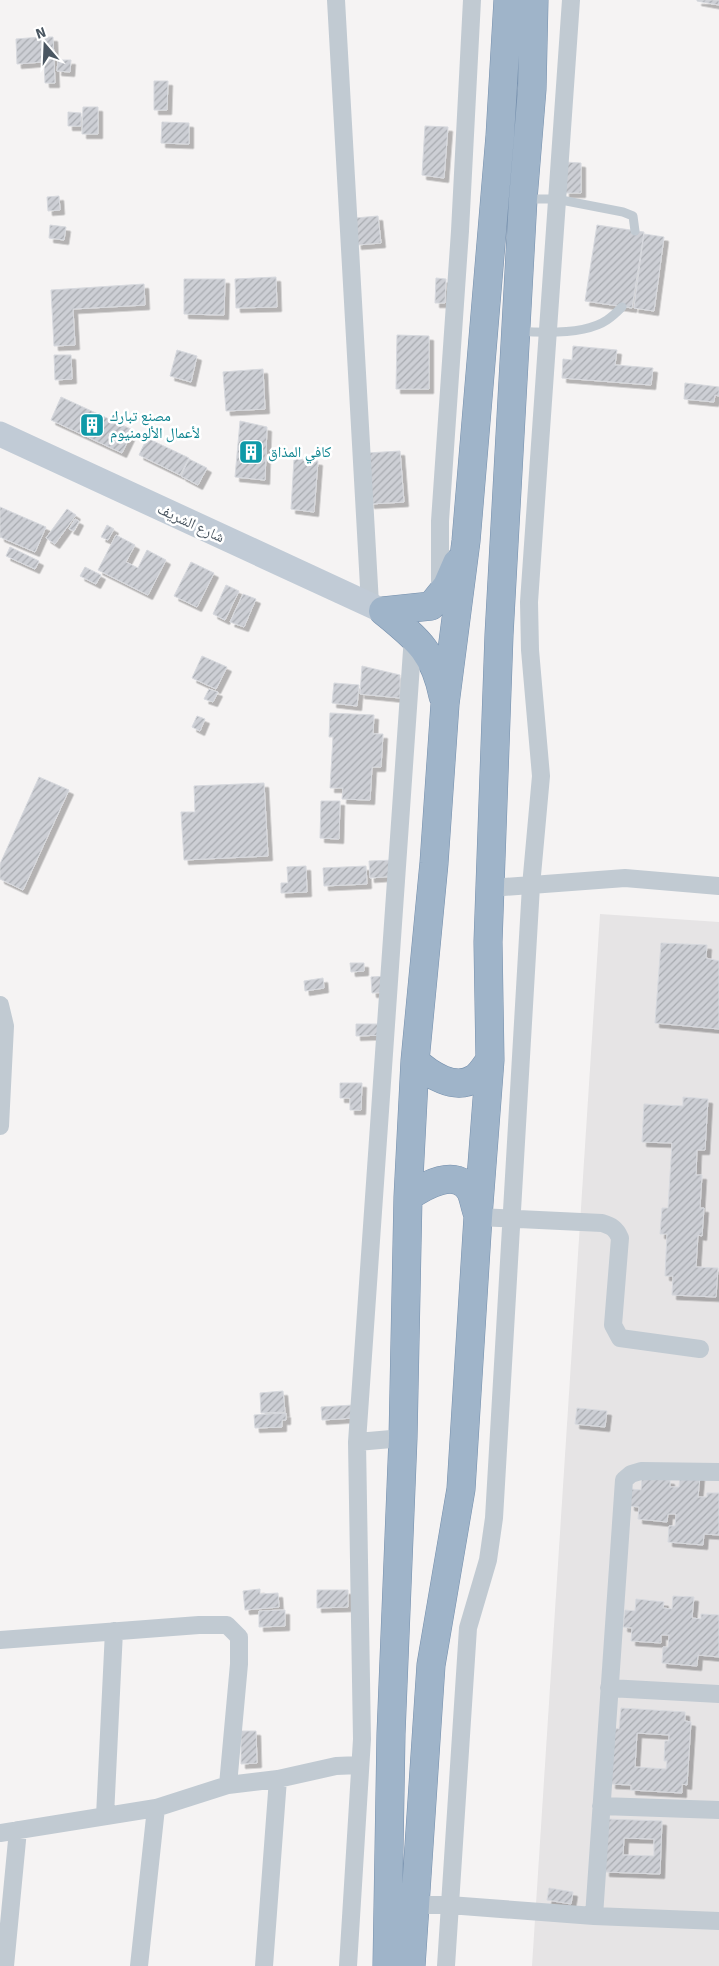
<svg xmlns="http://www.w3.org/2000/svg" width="719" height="1966" viewBox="0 0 719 1966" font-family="Signika,'Noto Naskh Arabic',sans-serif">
<defs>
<pattern id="building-hatch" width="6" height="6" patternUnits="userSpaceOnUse" patternTransform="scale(1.25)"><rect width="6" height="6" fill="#cdcfd5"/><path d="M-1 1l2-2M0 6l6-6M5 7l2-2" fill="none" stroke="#a8abb0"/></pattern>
<filter id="shadow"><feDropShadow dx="4.5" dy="4.5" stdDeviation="0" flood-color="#0004"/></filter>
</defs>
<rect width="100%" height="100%" fill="#f5f3f3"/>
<!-- education -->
<path fill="#e6e4e5" d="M600 914 719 922V1966H532Z"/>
<!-- building -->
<path fill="url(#building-hatch)" stroke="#d7d9de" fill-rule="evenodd" filter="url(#shadow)" d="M697 0H719V5L697 1Z
M41 37 42 62 17 64 16 39Z
M43 37H53L55 83H45Z
M58 60H71L70 72 57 71Z
M154 81H168L167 110H154Z
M83 107H98V134H82Z
M68 112 81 113V126H68Z
M162 122 189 123V144L161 143Z
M425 126 448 127 444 178 422 175Z
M565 162 581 163V193H565Z
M59 196 60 210 48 211 47 197Z
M378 216 381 243 357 245 355 218Z
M50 225 66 227 64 240 49 238Z
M597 225 644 232 632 308 585 301Z
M644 234 664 237 654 311 634 308Z
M276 277 277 307 236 308 235 279Z
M436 278 446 279 445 303H435Z
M184 279H225L224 315 184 314Z
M144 284 145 305 73 309 75 345 54 346 51 290Z
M397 335 429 336V389H396Z
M573 346 617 350 615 365 653 368 651 385 562 378 563 359 572 360Z
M177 350 197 356 191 382 170 376Z
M54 355H71L72 379 55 380Z
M263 369 265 409 226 411 223 372Z
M685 383 719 387V396L715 395 714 402 684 399Z
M61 397 133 430 122 453 51 420Z
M240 421 267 427 265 480 235 477Z
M147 438 189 458 180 475 139 455Z
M400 451 404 502 370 504 367 453Z
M189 459 207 468 198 485 181 476Z
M294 459 318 461 314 512 291 509Z
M0 507 46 527 35 552 0 537Z
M67 509 76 515 55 544 46 538Z
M75 519 79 521 74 531 69 529Z
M107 525 114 529 108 540 101 537Z
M116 535 135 545 126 562 138 568 147 550 166 560 148 595 98 570Z
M10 547 39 561 35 569 6 556Z
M191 562 214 573 197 607 174 596Z
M85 567 101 575 96 584 80 576Z
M226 585 239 591 225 620 213 614Z
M243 594 256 599 244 627 230 622Z
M202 656 227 667 216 689 192 678Z
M362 666 400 675V698L360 694Z
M334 683 359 685 357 706 332 703Z
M209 689 218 692 213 702 204 699Z
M330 713 374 715 373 734H383L381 767H372L370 800 342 799 343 788H330L333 737H329Z
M197 716 205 719 200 731 192 727Z
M39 777 69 790 23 890 0 879V864Z
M264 783 268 856 184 860 181 812H195L194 786Z
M321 801H340L339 839 320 838Z
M395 860 396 876 370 878 369 861Z
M306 866 307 892 281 893V883H288L287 867Z
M366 866 367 884 324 886 323 868Z
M661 943 707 945 706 958 719 961V1029L655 1023Z
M350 963H364V971L351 972Z
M388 976V992L372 993 371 977Z
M323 978 324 988 305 991 304 981Z
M356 1024H384L385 1035 356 1036Z
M340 1083H362L361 1110H350V1098H340Z
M683 1097 708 1099 705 1150H697L696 1175H702L700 1208H704L702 1236 698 1235 696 1267 718 1268 716 1297 672 1295 673 1276H665L667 1234H660L662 1208H668L672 1143 642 1142 644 1104 683 1106Z
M283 1391 285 1412 261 1413 260 1393Z
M353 1405 354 1418 322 1420 321 1407Z
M577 1408 607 1411 605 1427 575 1424Z
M286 1413V1420H282V1427L255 1428 254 1415Z
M680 1475 700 1476 698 1497H707V1493H719V1535L704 1534 703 1545 668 1542 669 1526H675L676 1514H668L667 1522 638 1519 639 1507 630 1506 631 1489 641 1490 642 1478 670 1480V1487H679Z
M260 1589V1594L278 1593 279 1607 245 1610 243 1591Z
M317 1590H348V1607L317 1608Z
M673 1596 694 1597 692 1618 701 1619V1614L719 1615V1657L698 1655 697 1666 662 1663 663 1647H668L669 1635H661V1643L631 1641 632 1628 623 1627 625 1610 635 1611 636 1599 664 1602 663 1608 672 1609Z
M285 1610V1626L259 1627V1611Z
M621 1708 685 1712V1721L691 1722 687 1785 682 1784V1793L631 1790V1785L611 1784 614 1728 619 1729ZM637 1733 669 1735V1741H665L664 1761H667L666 1769 635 1767Z
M241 1731H256L257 1763 241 1764Z
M607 1819 662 1821 660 1874 605 1872ZM624 1838 654 1839V1856L623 1855Z
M549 1888 573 1892 571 1904 547 1900Z"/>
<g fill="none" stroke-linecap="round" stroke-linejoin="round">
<defs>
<path id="trunk" d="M383 611 431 606 447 586 457 563
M383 611C417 639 434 651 443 696
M415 1061C429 1074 455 1092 475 1078 481 1074 486 1065 490 1060
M408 1197C424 1186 457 1166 471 1192 474 1199 475 1208 478 1215
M387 1966 391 1734 403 1438 408 1197 415 1061 434 863 445 704 466 541 500 136 508 0
M411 1966 431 1665 461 1489 478 1217 490 1060 488 942 499 635 523 199 532 89 534 0"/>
</defs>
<!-- trunk casing -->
<use href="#trunk" stroke="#7690ad" stroke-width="29"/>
<!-- service -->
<path stroke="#c1cad2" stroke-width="9" d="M525 199H556L623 212 633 216 635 231
M518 331C543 333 585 335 607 320 613 316 618 311 622 307"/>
<!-- minor -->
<path stroke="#c1cad2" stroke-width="18" d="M336 0 370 604
M440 592V521L460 231 472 0
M490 888 625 878 719 886
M0 1005 5 1026 0 1126
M478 1217 602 1223C611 1226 616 1228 620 1238L613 1325 620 1338 700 1349
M357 1442 403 1438
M0 1640 199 1625H227L239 1637V1664L228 1785
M609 1688 719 1694
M601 1806 719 1810
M105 1816 114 1631
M0 1833 156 1808 228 1785 278 1779 336 1766 360 1765
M416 1905H449L594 1916 719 1921
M594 1916 624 1480 631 1474 641 1471 719 1472
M5 1966 18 1830
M139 1966 156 1808
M264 1966 278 1779
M348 1966 362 1739 357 1442 413 636
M446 1966 468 1628 488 1560 494 1518 531 886 541 776 530 650 529 602 571 0"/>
<!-- secondary -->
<path stroke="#c1cbd6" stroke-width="25" d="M0 434 383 611"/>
<!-- trunk -->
<use href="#trunk" stroke="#9fb4c9" stroke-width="28"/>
</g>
<!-- icons -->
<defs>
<symbol id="building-square" viewBox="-11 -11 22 22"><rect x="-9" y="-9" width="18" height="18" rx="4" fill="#0f9aa8" stroke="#fff"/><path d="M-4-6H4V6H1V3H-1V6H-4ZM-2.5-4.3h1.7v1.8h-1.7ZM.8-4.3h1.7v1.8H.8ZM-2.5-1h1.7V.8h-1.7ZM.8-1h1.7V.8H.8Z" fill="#fff"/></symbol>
</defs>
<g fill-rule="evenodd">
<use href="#building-square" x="78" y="411" width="28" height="28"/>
<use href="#building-square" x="237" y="438" width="28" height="28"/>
</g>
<g text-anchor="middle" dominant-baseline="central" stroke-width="5" stroke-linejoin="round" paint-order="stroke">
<!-- culture labels -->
<g font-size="15" fill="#0d838f" stroke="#fff" text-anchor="start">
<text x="110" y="416">مصنع تبارك<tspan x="110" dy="17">لأعمال الألومنيوم</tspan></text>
<text x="268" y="452">كافي المذاق</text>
</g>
<!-- street labels -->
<g font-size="15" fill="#4a5661" stroke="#fff">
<text transform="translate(191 523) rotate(25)">شارع الشريف</text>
</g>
</g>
<!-- north arrow -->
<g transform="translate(45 45) rotate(341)" stroke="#ffffff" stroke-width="4" paint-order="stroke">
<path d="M0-4L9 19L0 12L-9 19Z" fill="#4a5661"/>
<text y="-8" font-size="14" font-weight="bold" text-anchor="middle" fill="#4a5661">N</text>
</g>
</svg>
